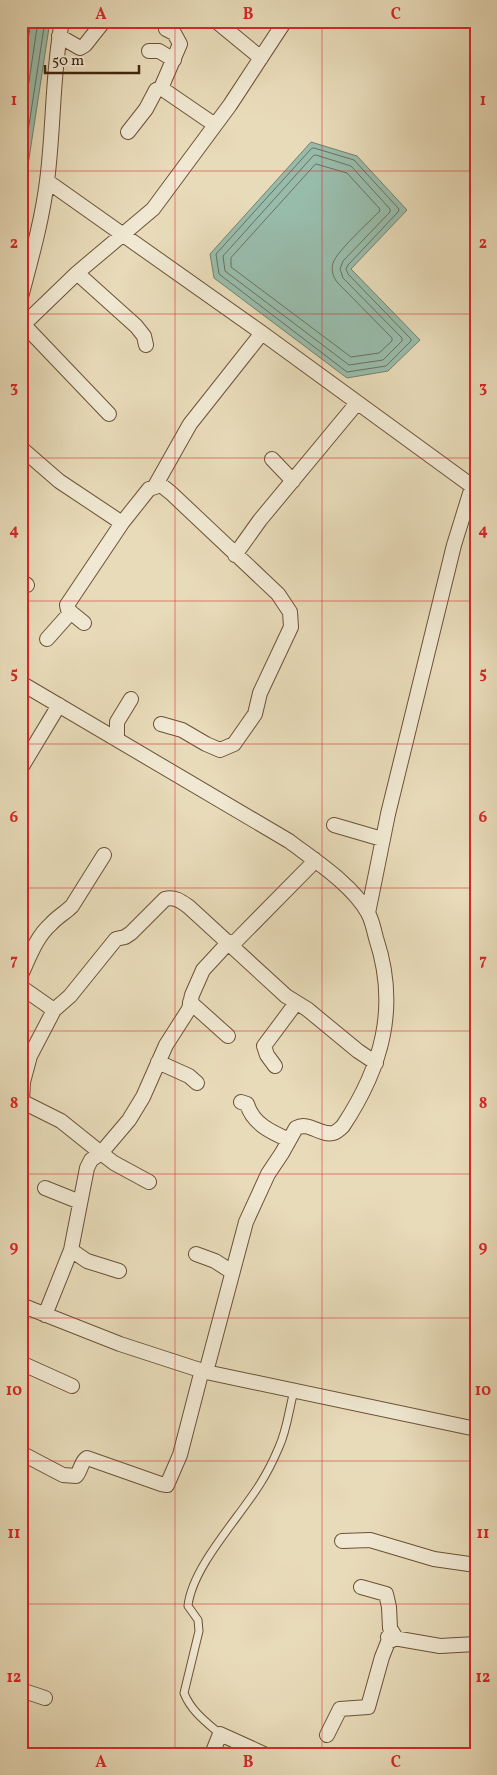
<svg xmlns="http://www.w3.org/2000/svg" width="497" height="1775" viewBox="0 0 497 1775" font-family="Vollkorn,serif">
<rect width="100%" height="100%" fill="#e8dbb9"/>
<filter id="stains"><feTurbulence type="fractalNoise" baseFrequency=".004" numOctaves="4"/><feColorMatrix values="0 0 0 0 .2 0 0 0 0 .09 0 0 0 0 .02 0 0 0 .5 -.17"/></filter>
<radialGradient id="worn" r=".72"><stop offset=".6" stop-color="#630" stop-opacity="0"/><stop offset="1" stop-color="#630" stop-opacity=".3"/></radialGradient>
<!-- water -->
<path fill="#98bcab" stroke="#76806b" d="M21 21H50L21 211Z
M311 142 357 156 407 210 351 269 420 340 388 371 347 378 214 278 210 254Z"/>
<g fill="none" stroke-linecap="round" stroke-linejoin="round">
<!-- shore -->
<path stroke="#6d705b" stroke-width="1" d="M21 85 31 21
M21 135 38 21
M314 148 354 160 399 209 398 212 348 265 346 269 348 274 411 339V341L386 366 347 372 219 274 216 254 311 149Z
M316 155 351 166 390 209V212L343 261 340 269 343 278 402 338V341L383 360 349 365 225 271 223 256 313 156Z
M316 164 347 173 380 209 379 212C369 222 337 251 333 263 331 270 333 277 337 282L392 338V341L379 353 351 357 231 267V258Z
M21 177 45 21"/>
<defs>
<path id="lane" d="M220 1734C206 1722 191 1711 184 1693L199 1631 198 1620 188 1606C192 1567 239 1518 260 1484 267 1473 274 1459 279 1447 287 1430 289 1409 294 1391"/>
<path id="street" d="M216 21 261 58
M166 29 174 33 180 44 161 88 215 125
M59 36 80 48 85 45 104 21
M149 51H159L174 60
M128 132 146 109 156 90 161 88
M47 181 262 333 476 489
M77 273 136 326 144 336 146 345
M21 297C31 259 42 221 47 181 54 128 52 74 62 21
M24 325 109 414
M21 327 77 273 153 209 230 105 285 21
M21 448 59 481 122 523
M272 459 293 481
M155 486 190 424 262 333
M235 555 260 520 357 403
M21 581 27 585
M84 623 68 610 67 605 122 523 149 489 161 485 171 493 278 594 290 612 291 627 260 693 255 714 234 744 220 750 206 744 182 730 161 724
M47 639 71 612
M21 683 289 841C314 860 353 885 368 913 372 920 374 930 376 938 399 1007 382 1067 343 1126 340 1129 337 1132 333 1133 320 1136 309 1121 296 1128L282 1153 268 1174 246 1222 206 1372
M117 739V722L131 699
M21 768 59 705
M334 825 382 839
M368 913 388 814 454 545 472 487
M21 975C29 958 36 937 51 924 57 917 65 913 72 906L104 855
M21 987 54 1010
M190 1002 228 1036
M158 1062 189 1076 197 1083
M275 1066 267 1055 264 1046 296 1003
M21 1101 61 1121 101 1153 129 1120 143 1097 166 1045 189 1009 192 995 203 970 227 944 236 941 310 866 314 859
M22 1101 23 1082 30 1056 54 1010 70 996 116 939 125 937 131 933 165 899C175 896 182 902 189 907L286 996 307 1009 358 1051 376 1063
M241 1102 247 1104C253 1124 271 1132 289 1140
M45 1188 80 1202
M71 1250 87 1261 119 1271
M196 1254 215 1261 232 1272
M21 1305 120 1344 206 1372 476 1429
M45 1315 71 1250 87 1168 91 1160 101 1153 114 1163 149 1182
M21 1363 72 1386
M21 1453 63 1475 76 1476C81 1471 81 1461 87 1458L161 1484 167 1485 180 1455 202 1370
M342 1541 370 1540 434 1559 476 1565
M388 1637 440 1646 476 1644
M21 1690 45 1698
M327 1735 340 1709 368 1707 382 1657 388 1642 396 1638 390 1628 389 1607 386 1594 361 1587
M212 1754 220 1734 264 1754"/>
</defs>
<!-- lane casing -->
<use href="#lane" stroke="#6c5236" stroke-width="9"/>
<!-- street casing -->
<use href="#street" stroke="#6c5236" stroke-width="16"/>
<!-- lane -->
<use href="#lane" stroke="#f0e8d2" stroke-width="7"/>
<!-- street -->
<use href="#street" stroke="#f0e8d2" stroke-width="14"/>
</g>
<!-- grid -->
<path fill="none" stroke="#d62828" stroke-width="1" stroke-opacity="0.55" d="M175 21V1754M322 21V1754M21 171H476M21 314H476M21 458H476M21 601H476M21 744H476M21 888H476M21 1031H476M21 1174H476M21 1318H476M21 1461H476M21 1604H476"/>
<!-- margin -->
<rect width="497" height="1775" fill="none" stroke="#e8dbb9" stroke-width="55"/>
<!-- scale -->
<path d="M45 65v8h94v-8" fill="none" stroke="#42250b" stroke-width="2.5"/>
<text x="52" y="65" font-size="15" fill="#42250b" stroke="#f0e8d2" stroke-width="4" paint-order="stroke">50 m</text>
<rect x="28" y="28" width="442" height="1720" fill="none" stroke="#d62828" stroke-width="2"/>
<g font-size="16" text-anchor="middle" font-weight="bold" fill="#d62828">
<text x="101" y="19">A</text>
<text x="248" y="19">B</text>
<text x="396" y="19">C</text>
<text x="14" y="105">1</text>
<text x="483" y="105">1</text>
<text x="14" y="248">2</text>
<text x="483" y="248">2</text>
<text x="14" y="392">3</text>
<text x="483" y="392">3</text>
<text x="14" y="535">4</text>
<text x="483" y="535">4</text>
<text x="14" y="678">5</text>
<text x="483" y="678">5</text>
<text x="14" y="822">6</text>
<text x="483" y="822">6</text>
<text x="14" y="965">7</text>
<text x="483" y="965">7</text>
<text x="14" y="1108">8</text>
<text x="483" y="1108">8</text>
<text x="14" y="1252">9</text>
<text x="483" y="1252">9</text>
<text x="14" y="1395">10</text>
<text x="483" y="1395">10</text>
<text x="14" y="1538">11</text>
<text x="483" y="1538">11</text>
<text x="14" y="1682">12</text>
<text x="483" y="1682">12</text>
<text x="101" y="1767">A</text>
<text x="248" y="1767">B</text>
<text x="396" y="1767">C</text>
</g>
<rect width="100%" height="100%" filter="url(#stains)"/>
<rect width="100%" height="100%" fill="url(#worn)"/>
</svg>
